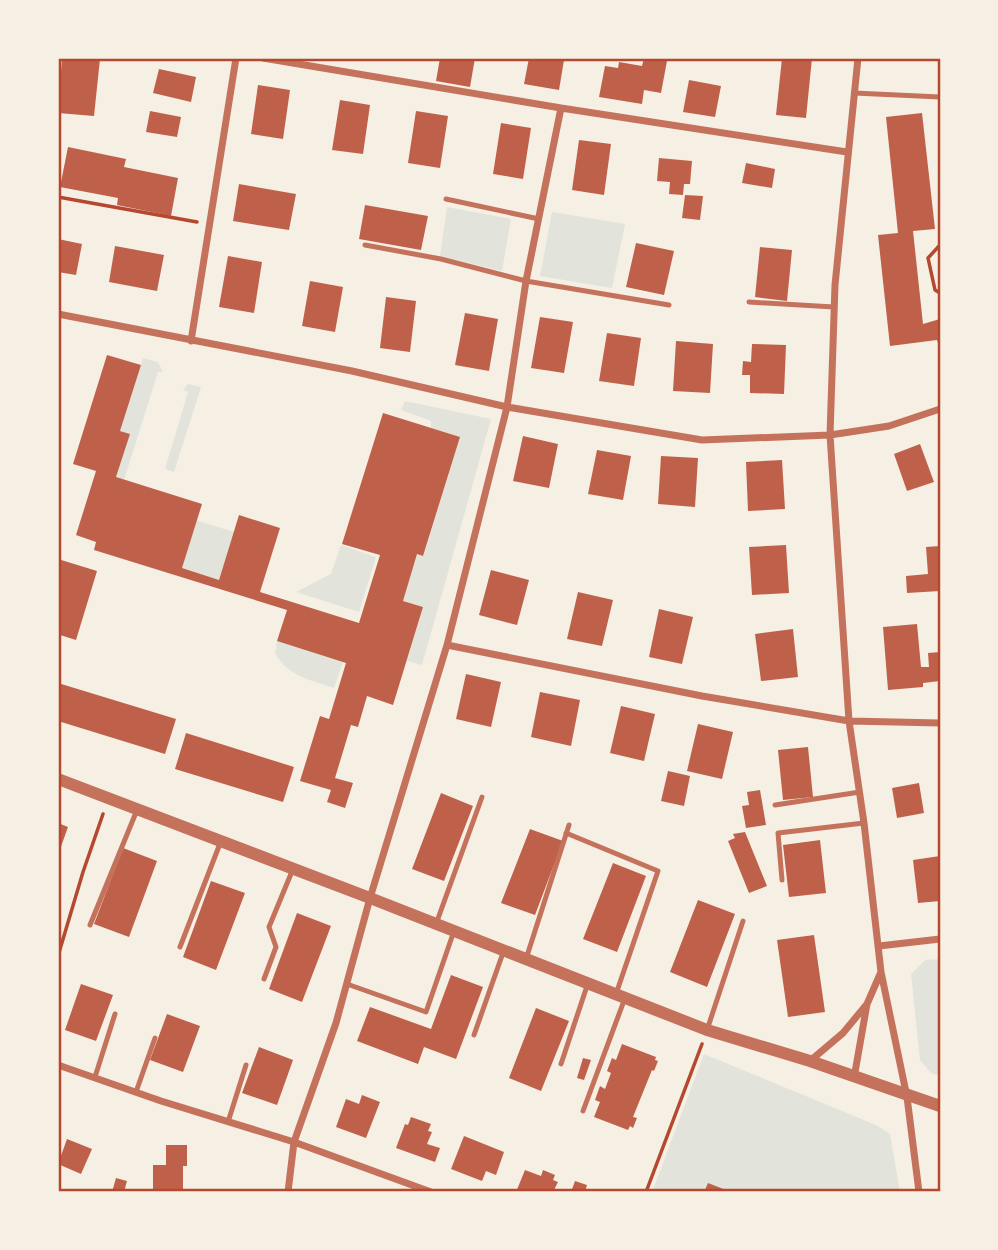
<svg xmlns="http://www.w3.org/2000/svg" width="998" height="1250" viewBox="0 0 998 1250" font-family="'IBM Plex Sans',sans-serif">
<rect width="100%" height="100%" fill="#f6efe4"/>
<!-- green -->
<path fill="#e2e4dc" d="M447 207 511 219 502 271 440 256Z
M552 212 625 224 612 288 540 276Z
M143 358 158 362 163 372H158L124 480 116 477 130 434 120 431Z
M188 384 201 387 174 472 165 469 188 392 183 390Z
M405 401 491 419 422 665 407 661 423 607 403 601 417 554 424 555 460 437 431 428V421L401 410Z
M196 520 234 532 219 580 182 568Z
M341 545 376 557 359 612 296 592 331 574Z
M277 641 343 662 334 688C311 680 287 676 275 653Z
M940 959V1076L931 1073 920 1060 911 974 925 960Z
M704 1054 876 1125 890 1134 900 1192H652Z"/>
<!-- building -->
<path fill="#bf614a" d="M62 58 100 59 94 116 58 113Z
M440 58H475L470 87 436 81Z
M529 58 564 60 559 90 524 84Z
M644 58 667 61 661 93 644 90 642 104 599 97 605 66 618 68 619 62 642 66Z
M782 58H812L806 118 776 115Z
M159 69 196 77 191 102 153 93Z
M689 80 721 86 715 117 683 112Z
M258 85 290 90 283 139 251 134Z
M340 100 370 105 363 154 332 150Z
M150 111 181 117 177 137 146 132Z
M416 111 448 116 440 168 408 163Z
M922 113 935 229 913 231 923 324 940 319V349L937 340 890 346 878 235 898 233 886 117Z
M501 123 531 128 523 179 493 174Z
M579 140 611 144 604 195 572 190Z
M68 147 126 159 124 167 178 178 171 216 117 205 118 198 60 187Z
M659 158 692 161 690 184H684L683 195 669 194 670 182 657 181Z
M746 163 775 169 772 188 742 183Z
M239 184 296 194 289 230 233 221Z
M685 195 703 196 700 220 682 218Z
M365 205 428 216 421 250 359 239Z
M58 239 82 244 76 275 58 272Z
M636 243 674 251 664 295 626 287Z
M115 246 164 255 157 291 109 282Z
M760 247 792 250 787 301 755 297Z
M228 256 262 262 254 313 219 307Z
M310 281 343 287 335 332 302 326Z
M386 297 416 301 410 352 380 348Z
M465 313 498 319 489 371 455 365Z
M540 317 573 322 564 373 531 368Z
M607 333 641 338 634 386 599 381Z
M676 341 713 344 710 393 673 391Z
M752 344 786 345 784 394 750 393V375H742L743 361 751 362Z
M107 355 141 365 120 431 130 434 116 477 202 504 182 568 219 580 239 515 280 528 260 592 359 623 380 555 342 544 383 413 460 437 423 556 417 554 403 601 423 607 393 705 367 696 358 727 351 725 335 778 353 783 345 808 327 802 331 790 300 781 320 716 329 719 346 663 277 641 287 610 94 550 96 542 76 535 96 471 73 464Z
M523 436 558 444 549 488 513 481Z
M920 444 934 482 907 491 894 454Z
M597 450 631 456 623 500 588 494Z
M661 456 698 458 695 507 658 504Z
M782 460 785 509 748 511 746 462Z
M786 545 789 593 752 595 749 547Z
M940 546V591L907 593 906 576 928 574 926 547Z
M58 559 97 571 76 640 60 635 58 641Z
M491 570 529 580 517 625 479 615Z
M578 592 613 600 602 646 567 639Z
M659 609 693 617 682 664 649 657Z
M917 624 921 667H929L928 653 940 652V681L923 683V687L888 690 883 627Z
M793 629 798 677 761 681 755 634Z
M466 674 501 682 491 727 456 719Z
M58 683 176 719 165 754 58 721Z
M540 692 580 700 571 746 531 737Z
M621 706 655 714 644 761 610 753Z
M698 724 733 732 722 779 687 771Z
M186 733 294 767 283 802 175 769Z
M808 747 813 797 783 800 778 750Z
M668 771 690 776 684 806 661 801Z
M919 783 924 813 897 818 892 788Z
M760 790 766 825 746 828 742 806 749 805 747 792Z
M441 793 473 806 444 881 412 869Z
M58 823 68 827 58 855Z
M530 829 563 841 535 915 501 903Z
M745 832 767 886 749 893 728 841 735 838 733 834Z
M820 840 826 893 789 897 783 845Z
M123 848 157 861 129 937 94 924Z
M940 856V901L918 903 913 860Z
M613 863 646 876 617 952 583 939Z
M211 881 245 893 216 970 183 957Z
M698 900 735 914 707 987 670 972Z
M297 913 331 926 302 1002 269 989Z
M814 935 825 1012 788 1017 777 940Z
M451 975 483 987 456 1059 424 1047 418 1064 357 1041 370 1007 431 1029Z
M81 984 113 995 96 1041 65 1030Z
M536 1008 569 1021 541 1091 509 1078Z
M167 1014 200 1026 183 1072 150 1060Z
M622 1044 656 1057 655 1060 658 1061 654 1071 652 1070 633 1117 637 1118 633 1128 630 1126 628 1130 594 1117 600 1102 595 1100 600 1086 605 1089 611 1073 607 1071 612 1058 616 1060Z
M259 1047 293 1060 277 1105 242 1093Z
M583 1058 591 1060 584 1080 577 1078Z
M362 1095 380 1102 366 1138 336 1127 346 1099 359 1104Z
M411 1117 431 1124 428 1131 432 1132 427 1144 440 1148 435 1162 396 1148 405 1124 408 1125Z
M464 1136 504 1152 496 1175 486 1171 482 1181 451 1169Z
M67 1139 92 1149 81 1174 58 1164Z
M166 1145H187V1166H183V1192H153V1165H166Z
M525 1170 541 1176 543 1170 555 1175 553 1180 558 1182 553 1192H516Z
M116 1178 127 1181 124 1192H112Z
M575 1181 587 1185 585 1192H571Z
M708 1183 726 1190 725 1192H704Z"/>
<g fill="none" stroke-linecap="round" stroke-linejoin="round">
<!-- path -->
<path stroke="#b5482f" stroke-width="3.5" d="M58 197 197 222
M940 245 928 258 935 290 940 293
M58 956 83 872 103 814
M646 1192 702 1044"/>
<!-- service -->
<path stroke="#c5725c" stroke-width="5" d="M854 93 940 97
M446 199 539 219
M365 245 441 259 526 281 669 305
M749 302 834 307
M775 805 860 792
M566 833 658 871 616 994
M782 880 778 833 864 823
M436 924 482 797
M90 925 137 810
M180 947 221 841
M526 959 569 825
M264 979 276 947 269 927 293 869
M347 984 426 1012 454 931
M707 1030 743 921
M474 1035 504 950
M561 1064 588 983
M95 1077 115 1014
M136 1092 155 1038
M583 1111 625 998
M228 1122 246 1065"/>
<!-- minor -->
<path stroke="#c5725c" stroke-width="7" d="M263 58 561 108 847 152
M858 58 835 285 830 435 849 721 864 823 881 972 907 1097 919 1192
M58 314 352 371 507 407 702 440 830 435 889 426 940 409
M191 341 236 58
M447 645 702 696 849 721 940 723
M879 946 940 939
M810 1061 843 1033 867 1004
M58 1065 161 1101 294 1142 431 1192
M854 1078 867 1004 881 972
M288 1192 294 1142 336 1023 370 898 447 645 507 407 526 281 561 108"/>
<!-- tertiary -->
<path stroke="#c5725c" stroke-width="12" d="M58 779 370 898 707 1030 810 1061 940 1106"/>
</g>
<!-- border -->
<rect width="998" height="1250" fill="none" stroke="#f6efe4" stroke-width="119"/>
<rect x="60" y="60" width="879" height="1130" fill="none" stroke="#b5482f" stroke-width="2.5"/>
</svg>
